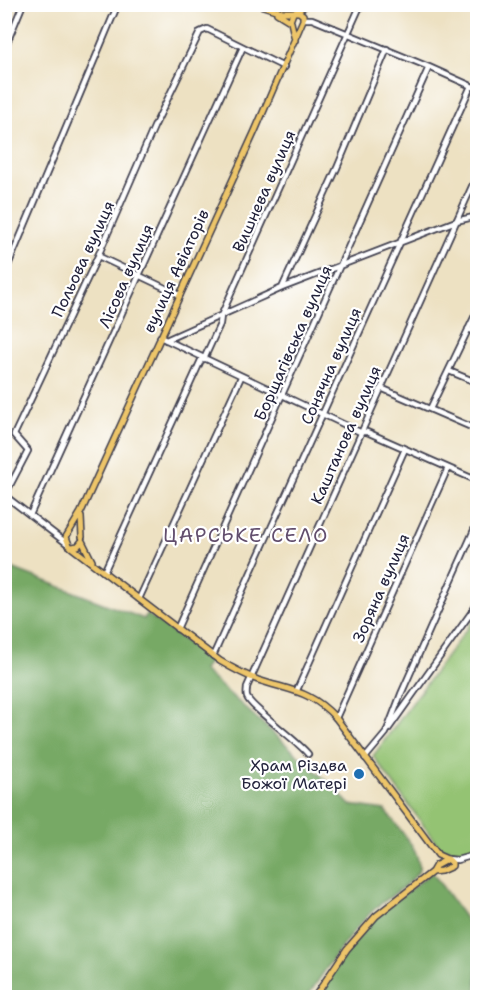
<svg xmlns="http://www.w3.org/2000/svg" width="482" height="1002" viewBox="0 0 482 1002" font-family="'Shantell Sans',sans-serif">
<rect width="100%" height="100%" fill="#fff"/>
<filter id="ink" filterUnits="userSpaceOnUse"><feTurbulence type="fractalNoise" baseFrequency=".0167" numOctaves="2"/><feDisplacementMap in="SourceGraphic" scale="12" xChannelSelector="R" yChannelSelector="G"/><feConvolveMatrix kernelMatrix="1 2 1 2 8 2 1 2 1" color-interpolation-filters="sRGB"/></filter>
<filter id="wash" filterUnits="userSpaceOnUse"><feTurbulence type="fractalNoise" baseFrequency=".008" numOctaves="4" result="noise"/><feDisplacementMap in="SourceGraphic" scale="24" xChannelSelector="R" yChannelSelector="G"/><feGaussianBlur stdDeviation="1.35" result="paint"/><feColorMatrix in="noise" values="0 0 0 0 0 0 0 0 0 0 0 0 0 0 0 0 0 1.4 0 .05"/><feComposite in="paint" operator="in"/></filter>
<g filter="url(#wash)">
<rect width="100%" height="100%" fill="#ede1c2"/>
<!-- green -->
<path fill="#94c373" stroke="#5b7257" stroke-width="1.5" d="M477 615V848C464 852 454 851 440 848L373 756Z"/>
<!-- forest -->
<path fill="#77a965" stroke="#4c6650" stroke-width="1.5" d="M4 565 144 619 147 614 211 660 203 670 329 783 350 805 385 810C395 824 422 852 419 870 417 879 387 899 378 906 349 932 329 965 307 997H5Z
M432 872 477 935V997L315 998 327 977 376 916Z"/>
</g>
<g filter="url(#ink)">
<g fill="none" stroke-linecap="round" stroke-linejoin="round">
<defs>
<path id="minor" d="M465 4 478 9
M304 19H312L429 67 478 89
M4 50 23 4
M98 256 180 295
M4 275 118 4
M282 288 337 168 387 49
M468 329 478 333
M160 337 360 432H367L478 481
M166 340 282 288 456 221 478 216
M204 359 220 324 221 316 361 4
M449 371 478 383
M381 388 478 430
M430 409 478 309
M4 495 69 545
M5 495 28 451 14 435 98 256 154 127 200 32 207 29 284 67
M30 515 243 47
M104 572 202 358
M139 599 241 377
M177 629 429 67
M213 656 471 86
M297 690 405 449
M336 718 448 468
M387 731 478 603
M308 754C297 740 250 707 247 697 246 694 247 690 247 687L478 173
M365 758 386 733 401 694 478 521
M448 859 457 860 478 854"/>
<path id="major" d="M297 11 308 4
M277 13 290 21 293 13
M291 22 295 40
M81 517 82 537
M69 545 66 537 81 512 255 131 303 20V15L299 12H282L257 4
M71 547 220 661C232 668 245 675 258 680 291 691 310 690 336 718L438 855 447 859
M72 547 78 546 82 541 92 561
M432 872 441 871 452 866V863L448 859 437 865
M314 998 347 949 376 916 432 872 436 865"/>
</defs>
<!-- minor casing -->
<use href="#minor" stroke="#403f4f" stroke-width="8"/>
<!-- major casing -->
<use href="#major" stroke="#403f4f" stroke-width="8"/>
<!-- minor -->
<use href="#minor" stroke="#fff" stroke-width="4.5"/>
<!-- major -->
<use href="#major" stroke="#edc569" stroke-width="5"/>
</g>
</g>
<!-- markers -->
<circle fill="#1f6fb2" stroke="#fff" stroke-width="2" cx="359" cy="774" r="6"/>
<g text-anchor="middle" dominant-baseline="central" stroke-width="4.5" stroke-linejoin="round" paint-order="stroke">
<!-- street labels -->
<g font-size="16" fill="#22223b" stroke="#fff">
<text transform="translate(264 191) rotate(-66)">Вишнева вулиця</text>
<text transform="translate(83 259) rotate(-65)">Польова вулиця</text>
<text transform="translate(176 271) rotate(-65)">вулиця Авіаторів</text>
<text transform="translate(126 276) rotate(-66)">Лісова вулиця</text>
<text transform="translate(293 343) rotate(-66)">Борщагівська вулиця</text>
<text transform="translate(331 366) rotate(-66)">Сонячна вулиця</text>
<text transform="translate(346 435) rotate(-66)">Каштанова вулиця</text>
<text transform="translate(381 588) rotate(-66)">Зоряна вулиця</text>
</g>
<!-- poi labels -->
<g font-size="16" fill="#22223b" stroke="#fff" text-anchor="end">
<text x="347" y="765">Храм Різдва<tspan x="347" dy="18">Божої Матері</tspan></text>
</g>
<!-- quarter labels -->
<g font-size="20" letter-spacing="1.5" fill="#624e6d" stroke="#fff">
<text x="246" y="535">ЦАРСЬКЕ СЕЛО</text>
</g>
</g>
<!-- margin -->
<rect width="482" height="1002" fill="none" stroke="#fff" stroke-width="24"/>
</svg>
